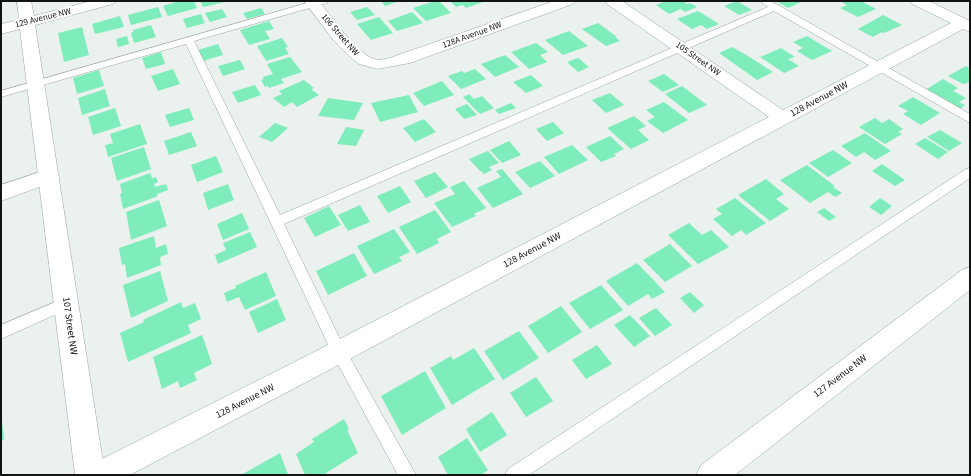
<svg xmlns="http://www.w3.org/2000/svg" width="971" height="476" viewBox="0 0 971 476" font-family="'Source Sans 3',sans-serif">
<rect width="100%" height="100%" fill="#ebf1ee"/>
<!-- building -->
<path fill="#7eedbb" d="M179 1H194L197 8 168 16 163 6Z
M200 1H225V2L203 7Z
M381 1H399L385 6Z
M435 1H439L451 13 426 21 413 8Z
M450 1H481L483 2 466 8 463 5 456 7Z
M666 1H683L687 4 690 3 697 7 685 12 681 9 669 14 656 5Z
M737 1 752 10 739 15 724 6Z
M776 1H799L801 2 788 8Z
M840 1H861L876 9 858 17 840 8 847 5Z
M158 7 162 17 131 25 128 15Z
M367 7 375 15 357 20 350 12Z
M261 8 265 14 247 19 243 13Z
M222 9 227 17 210 22 205 13Z
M698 11 719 24 707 29 701 25 692 29 677 19Z
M412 12 423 23 397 31 388 21Z
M201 14 205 23 187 28 183 19Z
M883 15 902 25 884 33 882 32 873 37 858 29Z
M120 16 124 27 95 34 92 24Z
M379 17 393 33 371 40 357 24Z
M269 21 274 29 265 31 270 39 249 45 240 30Z
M598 23 617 37H615L620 41 606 46 582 29Z
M151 25 156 37 134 43 131 33 133 32V30Z
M82 27 89 55 64 62 58 33Z
M569 31 588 46 563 55 545 40Z
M127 36 129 44 118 47 116 39Z
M807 36 832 51 812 60 797 51 803 48 793 42Z
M282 38 288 47 285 48 289 54 266 61 257 46Z
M536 43 548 52 540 55 547 62 529 69 511 52Z
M218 44 223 55 203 61 198 50Z
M732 47 748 56 773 72 757 80 719 53Z
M781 48 795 57 788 59 799 66 784 73 760 57Z
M161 52 165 64 146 69 142 58Z
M505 55 519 67 495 77 481 64Z
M290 57 302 72 281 79 284 83 269 88 268 86 265 87 261 80 264 79 263 77 273 74 267 64Z
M578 58 589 67 578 72 567 62Z
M240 60 245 69 223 76 218 66Z
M966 66 970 68V82L963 84 948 76Z
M173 69 180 84 158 91 151 76Z
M475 69 486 79 461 89 448 76 462 71 464 73Z
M99 70 104 86 77 94 73 78Z
M664 74 679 85 663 92 648 81Z
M531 75 543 86 526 93 513 82Z
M943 79 958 88 953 91 966 98 959 102 965 105 960 109 925 90Z
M304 80 314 88 311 89 319 95 297 107 292 102 284 107 273 98 282 94 279 91Z
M442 81 454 95 424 106 413 93Z
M255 85 261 95 238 103 232 92Z
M682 86 707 105 689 113 665 94Z
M105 89 110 106 82 115 78 98Z
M610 93 624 105 606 113 592 100Z
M469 94 474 99 482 96 494 108 480 114 463 97Z
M409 95 418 112 380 122 371 103Z
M913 97 940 113 921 125 903 114 908 111 898 106Z
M328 98 363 103 354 120 318 116Z
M664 102 688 120 663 133 647 121 655 117 646 110Z
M511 103 516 108 499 114 495 110Z
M467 104 477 115 464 119 455 109Z
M115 108 121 126 93 135 88 117Z
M189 108 194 120 170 127 165 115Z
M634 116 646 126 638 130 649 140 631 149 607 128Z
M875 118 882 123 889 119 903 129 898 132 902 134 885 144 859 127Z
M424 119 436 132 415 142 403 128Z
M553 122 564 133 547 141 536 129Z
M275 123 288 128 272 142 259 137Z
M140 124 147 144 108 157 105 145 113 143 110 134Z
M346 127 364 130 356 146 337 144Z
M940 130 962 143 949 151 927 137Z
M191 132 197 146 169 155 164 141Z
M865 133 891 151 875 160 864 152 856 157 841 146Z
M610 136 624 149 614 154 616 156 601 162 586 147Z
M925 138 948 152 938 159 915 144Z
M509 141 521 155 502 163 490 150Z
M572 145 588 160 559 174 544 157Z
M144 147 151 169 117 181 111 158Z
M833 150 852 163 828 177 809 163Z
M488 151 499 163 489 167 492 170 484 174 481 171H480L469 159Z
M216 156 223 172 197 182 191 165Z
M540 161 555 176 530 188 515 172Z
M882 164 905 180 895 186 872 171Z
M807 165 835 186 833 187 842 193 835 197 828 192 810 203 780 180Z
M502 169 523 194 493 208 477 188 501 177 496 171Z
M435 172 448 187 426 198 414 181Z
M150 173 152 178 156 177 158 182 154 184 155 187 166 184 168 190 157 194 158 196 123 209 120 194 122 193 120 184Z
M766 179 784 194 776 199 789 209 770 221 738 195Z
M464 181 486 208 474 214 476 216 452 227 434 203 455 194 450 187Z
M228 184 234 200 208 210 203 193Z
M400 186 411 202 388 213 377 196Z
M735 198 766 223 746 235 741 230 732 236 713 219 722 214 716 209Z
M880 198 892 206 881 215 869 207Z
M159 200 167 226 131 240 126 212Z
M360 205 370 222 348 231 338 215Z
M329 206 341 225 315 237 304 218Z
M824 208 836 217 829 221 817 212Z
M435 210 451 232 437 239 439 243 417 254 399 227Z
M242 213 249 229 223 240 217 224Z
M689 223 702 235 711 230 729 247 698 264 668 235Z
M394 229 410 252 399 257 402 261 374 274 357 246Z
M250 232 257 247 218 264 215 255 226 250 223 243Z
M154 236 156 248 166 244 168 254 160 257 161 265 127 278 125 264 122 265 119 248Z
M670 244 692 266 665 282 643 260Z
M354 253 367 276 328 295 316 271Z
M637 263 665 292 652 299 648 294 628 306 606 281Z
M160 271 168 301 131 318 123 285Z
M266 272 276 296 245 310 239 297 227 302 224 293 236 288 235 286Z
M601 285 623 310 590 329 569 303Z
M690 292 704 305 694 313 680 298Z
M277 299 286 320 258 333 249 312Z
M181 302 183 308 195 303 201 319 188 325 191 333 128 362 120 333 144 322 143 320Z
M561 306 582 332 548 353 528 326Z
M656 308 672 325 655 336 639 318Z
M630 315 650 336 634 347 614 325Z
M519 331 539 358 503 380 484 351Z
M202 335 212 364 194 373 197 380 180 388 178 381 162 389 153 357Z
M597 345 612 364 586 379 572 360Z
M474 348 495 379 452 405 430 368 451 356 453 360Z
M425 371 446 408 402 435 381 396Z
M536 377 553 401 526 417 510 393Z
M492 412 507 435 480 452 466 429Z
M1 413 4 439 1 441Z
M344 419 349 429 347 430 358 453 323 475H305L296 454 314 442 312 439Z
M467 438 488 470 481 475H448L438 457Z
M280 453 288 475H241Z"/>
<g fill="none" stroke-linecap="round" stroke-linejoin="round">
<defs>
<path id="lane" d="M314 1H328L327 3 194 41 280 215 768 7 760 1H770L778 5 970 114V123L774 11 284 224 344 347 416 475H398L334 357 186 44 1 97V91Z
M970 168V178L529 475H505L508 469 966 169Z
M67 297 72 299 74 303 72 307 1 339V325Z"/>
<path id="street" d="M304 1H319C331 16 356 53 374 59 381 61 391 58 398 55L554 1H575L573 4 410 63 377 69 359 64 351 58 334 41Z
M605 1H622L783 110 951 23 912 4 910 1H929L968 20 970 21V32L963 29 348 360 130 475H85L90 465 330 344 769 117 607 4Z
M49 169 56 171 59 176 56 181 1 201V185Z"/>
<path id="secondary" d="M17 1H31L34 16 91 1H115L113 4 35 25 105 475H75L20 29 1 34V24L19 20Z
M970 267V290L735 475H696L701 465 962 270Z"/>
</defs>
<!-- lane casing -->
<use href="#lane" stroke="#9ea4a1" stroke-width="1"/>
<!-- street casing -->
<use href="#street" stroke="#9ea4a1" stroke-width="1"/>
<!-- secondary casing -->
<use href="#secondary" stroke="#9ea4a1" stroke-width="1"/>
<!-- lane -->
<use href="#lane" fill="#fff" fill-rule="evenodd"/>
<!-- street -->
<use href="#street" fill="#fff" fill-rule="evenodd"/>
<!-- secondary -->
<use href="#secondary" fill="#fff" fill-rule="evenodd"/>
</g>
<g text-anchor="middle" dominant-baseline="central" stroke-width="4" stroke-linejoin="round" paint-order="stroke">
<!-- far-street labels -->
<g font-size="9" fill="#121413" stroke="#fff">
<text transform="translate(43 18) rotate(-14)">129 Avenue NW</text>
<text transform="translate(340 35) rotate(49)">106 Street NW</text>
<text transform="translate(472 35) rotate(-20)">128A Avenue NW</text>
<text transform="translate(698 59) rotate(35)">105 Street NW</text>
</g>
<!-- street labels -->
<g font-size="10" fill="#121413" stroke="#fff">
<text transform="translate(819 99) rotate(-28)">128 Avenue NW</text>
<text transform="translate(532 250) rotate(-28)">128 Avenue NW</text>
<text transform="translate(70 326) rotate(82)">107 Street NW</text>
<text transform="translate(840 376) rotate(-37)">127 Avenue NW</text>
<text transform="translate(245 401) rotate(-27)">128 Avenue NW</text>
</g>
</g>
<!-- border -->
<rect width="971" height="476" fill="none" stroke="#121413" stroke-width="4"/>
</svg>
